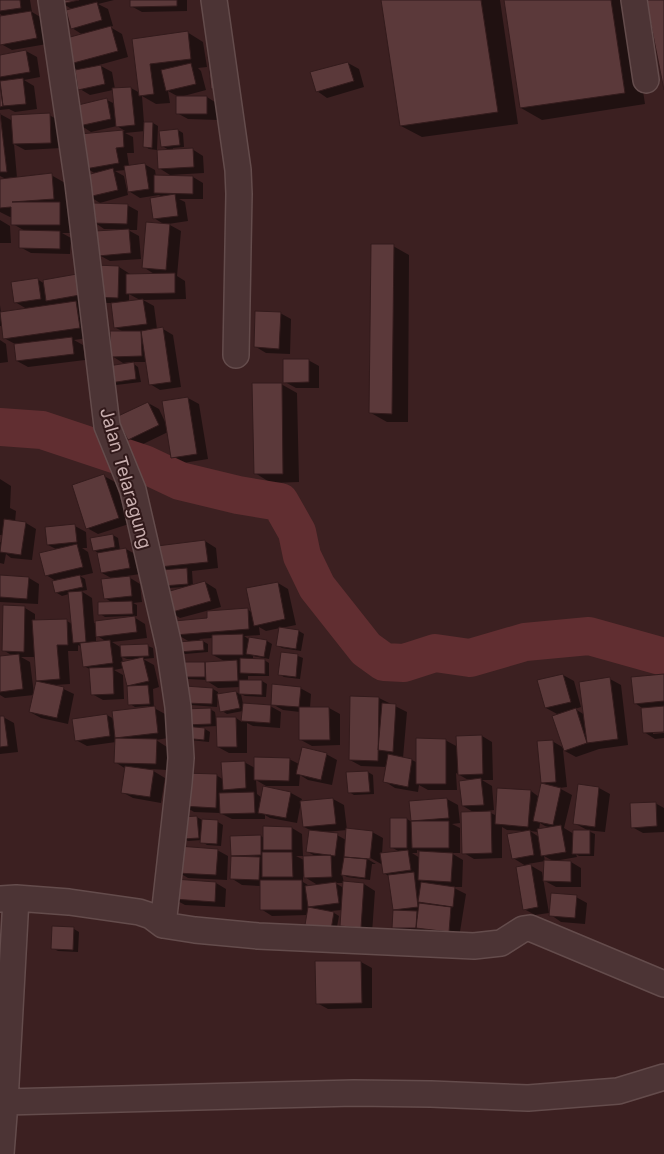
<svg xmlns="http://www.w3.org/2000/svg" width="664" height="1154" viewBox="0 0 664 1154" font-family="Inter,sans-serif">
<rect width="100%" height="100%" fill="#3c2021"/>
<!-- shadow -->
<path fill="#0007" fill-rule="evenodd" d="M0 0H30L32 12 42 18 47 44 12 50 1 44 0 18 4 17 0 14Z
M62 0H114L98 4 108 9 113 26 110 27 122 34 128 57 99 65 112 72 115 89 131 88 140 93 133 40 187 32 203 42 207 67 198 68 201 71 206 90 180 97H207L218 104V120L188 119 177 113V96L168 91 170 103 156 104 142 96 144 123H153L158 126 157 150 149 149 144 146 145 131 125 133 133 137 134 153H127L129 166 144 164 155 170 156 177H193L203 183V199H179L185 202 188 221 168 224 181 231 177 276 185 281 186 299 143 300 154 306 157 329H163L173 335 181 387 160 390 150 384 146 362H131L138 367 141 382 116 385 111 383 130 364V362L123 363 112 356 124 332 116 328 112 303H106L95 297 119 267 130 274V275H156L143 267 165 225 154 218 163 197 159 195 140 198 127 190 128 195 100 203 89 196 96 174 86 168 82 135 125 131 117 126 91 132 80 125 107 100 115 104 113 90 90 95 80 89 79 71 67 64 83 35 72 28 73 10 62 3ZM126 170 129 189 127 190 124 176 115 171ZM129 294 140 300 129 302Z
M131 0H187V11L142 12 131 6Z
M382 0H500L518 124 422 137 401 126Z
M505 0H629L645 104 542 120 521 108Z
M26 51 37 57 40 77 24 80 34 86 37 109 15 112 9 109 0 110V56Z
M348 63 359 69 364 87 327 98 317 91Z
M0 114 13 121 49 115 60 121 61 148 25 150 14 144 17 178 51 175 67 184 76 233H62L71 238 70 254 31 253 20 247 25 231 13 224 12 217H10L0 212V180L6 179 0 176Z
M178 130 183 133 184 147 173 148V151L192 149 203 156 204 173 170 175 159 168 171 151 162 146Z
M127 205 138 211 137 230H128L139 236 141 259 110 261 99 255 116 229H104L94 222Z
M0 220 10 226 11 243H0Z
M393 246 409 255 408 422H387L371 413Z
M37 279 45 284 87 282 90 301 78 303 92 311 95 337 74 340 83 345 85 360 28 367 17 361 15 344 4 338 3 326H0V305L1 313 27 309 15 302Z
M280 313 291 319 290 354 266 353 256 347Z
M0 340 6 344 8 362 0 363Z
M308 360 319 366V388H296L285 382Z
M281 384 297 393 299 482 271 483 255 473Z
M188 398 199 404 208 459 183 463 172 457 168 432 139 446 129 440 148 403 159 409 167 426Z
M104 476 115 482 129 524 98 534 87 528Z
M0 479 11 486 10 508 16 511 15 522 26 523 36 529 32 560 11 558 6 554 4 564 0 563V542L2 543 3 535H0Z
M75 526 86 532 87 548H82L88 552 93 573 80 576 85 579 87 590 81 591 92 598 94 623 130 618 129 616 105 617 100 614 113 603 105 598 113 579 102 573 98 553 94 550 113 535 118 538 120 550 126 549 137 555 140 574 127 576 140 584 142 602 133 603 137 605V616H132L145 624 147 638 112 642 122 648V647L148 646 153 648 154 658 143 659 154 665 159 687 153 689 154 708 165 714 168 738 156 740 167 747V770L150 769 165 778 161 803 133 798 122 792 126 769 115 762 116 742 87 746 76 740 107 715 114 719 148 708V706L135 707 130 704 129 686 124 668 114 670 123 675 124 699 103 700 92 694 91 670 84 666 82 647 78 645V651H68L70 684 55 685 74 694 68 724 41 718 30 712 34 695 5 698 0 695V657L13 656 3 650 25 608 35 614V622L67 621 72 624 69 594 62 596 57 593 56 581 46 575 58 550 48 545ZM96 635 107 642 96 643ZM21 657H35L37 681 34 694 30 662ZM122 657 127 659H136L123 663Z
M205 541 216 548 218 568 192 571 193 586 205 582 216 589 221 607 180 618 170 612 185 587 169 588 164 585 168 571 160 567Z
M0 576 29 578 39 584 38 604 0 602Z
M278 583 288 589 296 625 281 628 299 631 304 634 301 651 282 648 277 645 280 628 266 631 259 627 260 635 244 636 250 640 267 641 272 644 269 659 253 656V660H264L269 663V676H248V681H262L267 684 266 697 245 696 241 694 243 704 270 706 281 712 280 728 253 726 247 723V753H229L218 747V726L196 727V728L205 729 210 732 209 742 190 740 185 724 210 709 215 712 216 719 236 718 242 722 243 711 227 714 222 711 218 696 217 707 191 705 186 702 213 689 218 692V696L236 692 240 694V687L218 688 207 681V680L188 679 182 676 205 663 226 662 213 655V638L199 639 208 644V652L185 654 180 651 190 642 176 634 209 619 247 609 253 613Z
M298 656 303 658 300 679 284 677 279 674Z
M563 675 574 681 581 707 575 709 585 715 610 679 621 685 628 745 599 749 576 757 563 750 567 787 559 788 572 795 564 828 574 834 589 831 574 823 579 785 599 788 610 794 605 832 586 830 595 834 594 856H579L576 854 577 857 560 860 571 862 581 868V887H556L545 881 553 861 544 856 545 861 528 864 542 872 549 913 535 915 524 909 526 866 513 858 524 831 507 830 502 827V858L474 859 464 853 475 813 463 806 470 781 456 773 457 790H428L419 785 418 792 395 788 384 781 387 767 361 766 350 760 379 698 407 712 403 758 412 760 418 763 445 740 458 747 482 736 492 742 493 780H482L492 786 494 810 487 811 497 816 531 791 539 797 546 784 542 782 552 741 564 748 559 715 546 708ZM540 823 545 826 552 828 539 830ZM530 831 538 832 539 837Z
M664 675V730L653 731V734L664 733V738L655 739 644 732 642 708 635 703Z
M300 688 311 694 310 708H329L340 714V745L312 746 301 740 300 712 283 710 272 704Z
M3 717 14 723 18 752 0 754V718Z
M326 754 337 760 332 785 308 780 300 775 299 786H266L256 780 257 794 262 798 291 793 302 799 301 802 333 799 344 805 347 830 325 832 337 835 346 840 372 832 383 838 382 854 400 852 391 847 407 819 412 822 411 803 447 799 458 805 460 823 452 824 460 828V853H451L463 860 462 887H452L466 894 459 938 428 934 422 931 398 930 393 927 394 910 390 877 384 873 383 865 365 855 364 857 376 864H372L370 880 347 877 342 874 344 883H335L344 888V883L364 884 375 891 372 933 352 932 341 926 342 910 331 911 339 916 336 932 311 927 306 924 308 915 272 916 261 909V886L242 885 231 878V837L261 836 264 838 292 828 302 834 303 856H296L304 860 317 857 308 852 310 830 304 827 301 802 297 823 270 818 265 815V819H232L220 813 194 812 184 806 216 775 224 780 244 762 255 768 289 759 299 764ZM417 850 420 851V858L412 853H417ZM303 876 316 884H322V885L311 887 303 882Z
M368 772 373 775 374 794 354 795 349 792Z
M655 803 664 808V832L643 833 632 827Z
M197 817 202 820 218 822 223 825 221 846 207 845 202 842V840L188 841 183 838 182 818Z
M217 850 228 856 227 880 188 878 178 872Z
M216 883 226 889 225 907 185 905 174 899Z
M576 897 587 903 585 924 561 922 551 915Z
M53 928 74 929 79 932 78 952 58 951 52 948Z
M361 962 372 968V1008L328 1009 317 1003Z"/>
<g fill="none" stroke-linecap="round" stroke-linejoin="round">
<!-- river -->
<path stroke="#612e31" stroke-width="38" d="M0 427 42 430 144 464 180 481 238 495 280 502 297 532 302 556 317 587 366 649 384 662 404 663 435 653 470 658 525 642 589 636 664 657"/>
</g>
<!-- building -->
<path fill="#5b393a" stroke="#331b1c" d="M0 0H20L21 8 0 11Z
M60 0H79L61 4Z
M130 0H177V6L130 7Z
M381 0H481L498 112 400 126Z
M504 0H611L625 93 520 108Z
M646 0H664V90Z
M97 2 102 20 71 29 66 10Z
M31 11 37 38 0 45V16Z
M111 26 118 51 66 65 59 40Z
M188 31 191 59 150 64 154 94 139 96 132 39Z
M218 46 222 88 211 89 207 47Z
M26 50 30 72 0 77V55Z
M348 62 354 81 316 92 310 72Z
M191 63 196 84 166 91 161 70Z
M101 65 105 84 78 90 75 70Z
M23 78 26 104 3 106 0 81Z
M0 85 3 106 0 107Z
M131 87 135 125 116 127 112 88Z
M176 96H207V114H176Z
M107 98 111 119 79 126 74 106Z
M0 113 7 172H0Z
M50 113 51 143 13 144 11 115Z
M144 122H153L152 148 143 147Z
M178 129 180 145 161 147 159 131Z
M123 130 124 147 116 148 119 163 85 169 80 134Z
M193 148 194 167 158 169 157 150Z
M145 163 149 189 128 192 124 166Z
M113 168 118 190 88 197 83 176Z
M52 173 54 199 12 202H60V225H11V207L0 208V179Z
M154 175 193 176V194L154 193Z
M175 194 178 216 153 219 150 198Z
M93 203 128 204 127 224 92 223Z
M146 222 170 224 166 270 142 268Z
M129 229 131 253 98 256 95 231Z
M19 230 60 231V249L19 248Z
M371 244H394L392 414 369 413Z
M95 265 119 266 118 298 94 297Z
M175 273V293L126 294V274Z
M77 274 80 295 46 301 43 280Z
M38 278 41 299 14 303 11 282Z
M143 299 147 324 114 328 111 303Z
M76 301 80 328 3 339 0 312Z
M255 311 281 312 279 349 254 347Z
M163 327 171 382 149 385 141 331Z
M110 331H141L142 356 111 357Z
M72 337 74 354 16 361 14 344Z
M283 359H309V382L283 383Z
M134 362 136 379 110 383 108 366Z
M252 383H282L283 474H254Z
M188 397 197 454 171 458 162 401Z
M148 402 159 425 128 440 116 417Z
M104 474 119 518 86 529 72 485Z
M4 519 26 522 21 555 0 552Z
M75 524 77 542 47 545 45 527Z
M113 534 115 547 93 551 90 538Z
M205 540 208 562 159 567 157 546Z
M77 544 83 567 45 576 39 553Z
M126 548 130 568 101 573 97 553Z
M187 568 188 584 163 586 161 570Z
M0 575 29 577 27 599 0 597Z
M80 575 83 587 55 593 52 581Z
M130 576 132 596 104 599 101 579Z
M205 581 211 601 169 613 163 593Z
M278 582 285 619 254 626 246 588Z
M82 591 86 642 73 643 68 592Z
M132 601 133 614 98 615V602Z
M3 605 25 606 24 652 2 651Z
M248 608 249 629 175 635 174 621 207 618V611Z
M135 616 137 632 96 637 95 621Z
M67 619 68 645H57L60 679 36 681 32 620Z
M279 627 299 630 296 649 276 646Z
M243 634V655H212V635Z
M249 637 267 640 264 657 246 654Z
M110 640 113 663 83 667 80 643Z
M203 640 204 650 179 652 178 642Z
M148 644 149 656 121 657 120 645Z
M281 652 298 654 296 677 278 675Z
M19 654 23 689 0 692V656Z
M143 657 149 681 127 686 121 662Z
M240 658 265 659V674L240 673Z
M237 660 238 681 206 682 205 662Z
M181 662H205V677H181Z
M113 667 114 694 91 695 89 668Z
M563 674 571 702 545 708 537 680Z
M664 674V701L634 704 631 677Z
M610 677 618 739 587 743 579 682Z
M239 680H262V695L239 694Z
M36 681 64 687 57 718 29 712Z
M272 684 301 687 299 707 271 705Z
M148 685 150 704 128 705 127 686Z
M185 686 213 688 212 704 185 703Z
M236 691 240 708 220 712 217 694Z
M350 696 379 697 378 761 349 760Z
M243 703 271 705 270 723 241 721Z
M382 703 396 704 393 752 378 750Z
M155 706 158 733 115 738 112 711Z
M664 706V732L643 733 641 708Z
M299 707H329L330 740H299Z
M211 708V724L184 725 183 709Z
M576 708 587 743 564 751 552 716Z
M107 714 110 736 75 741 72 719Z
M0 716H4L8 746 0 747Z
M216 717H236L237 747H217Z
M184 726 205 728 204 740 183 738Z
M482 735 483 774 458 775 456 736Z
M115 738 157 739 156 764 114 763Z
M416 738 446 739V784H416Z
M553 740 556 782 541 783 537 741Z
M302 747 327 753 321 780 296 774Z
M388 754 412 759 408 787 383 782Z
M254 757 290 758 289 781 254 780Z
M245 761 246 788 223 790 221 762Z
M125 766 154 770 150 797 121 793Z
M368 771 370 792 348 793 346 772Z
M183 773 217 774 216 808 182 806Z
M481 778 484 805 462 806 459 781Z
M541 783 561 788 553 825 533 821Z
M578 784 599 787 595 827 573 824Z
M263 786 291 792 286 818 258 813Z
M497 788 531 790 528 827 495 824Z
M254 792 255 813 220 814 219 793Z
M333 798 336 824 303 827 300 801Z
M447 798 449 818 411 821 409 801Z
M656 802 657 826 631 828 630 803Z
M491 811 492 853 462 854 461 812Z
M197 816 199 838 182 839 181 817Z
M390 818H407V848H390Z
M202 819 218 820 217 844 200 843Z
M411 821H449V848H412Z
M561 825 566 852 541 856 537 829Z
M263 826 292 827V850H263Z
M346 828 373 831 370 859 344 857Z
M309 830 338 833 335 856 306 852Z
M530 830 534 855 512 859 507 834Z
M573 830H590V854H572Z
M261 835V855L231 856 230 836Z
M178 846 218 849 216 875 176 873Z
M408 850 411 870 383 874 380 853Z
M419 851 453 853 451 882 418 880Z
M262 852H292L293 877H262Z
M331 855 332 877 304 878 303 856Z
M231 856 260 857 259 880 230 879Z
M344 857 367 859 365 878 341 875Z
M544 860 571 861V882L543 881Z
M531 864 538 907 523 910 516 867Z
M414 872 418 907 393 910 388 875Z
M174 879 216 882 215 902 173 899Z
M260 880H302V910H260Z
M343 881 364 883 361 928 340 926Z
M336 882 339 903 308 907 305 886Z
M421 882 455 887 453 907 418 902Z
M551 893 577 895 575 918 549 916Z
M419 903 451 907 449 932 416 928Z
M308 907 334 912 331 930 305 925Z
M393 910 417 911 416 928H392Z
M52 926 74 927 73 950 51 949Z
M315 961H361L362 1003 316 1004Z"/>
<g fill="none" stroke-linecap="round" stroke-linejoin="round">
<defs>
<path id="minor" d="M51 0 78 184 107 426 133 490 169 646 178 707 181 758 179 783 163 925
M214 0 238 170 239 194 236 355
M634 0 646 80
M0 899 16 898 69 902 139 912 151 916 163 925 195 930 258 936 474 946 501 943 523 929 530 928 664 984
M0 1102H5L16 898
M1 1154 5 1102 354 1093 431 1094 528 1098 618 1091 664 1077"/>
</defs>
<!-- minor casing -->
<use href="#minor" stroke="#644c4c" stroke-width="28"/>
<!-- minor -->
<use href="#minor" stroke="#4c3435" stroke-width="25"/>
</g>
<g text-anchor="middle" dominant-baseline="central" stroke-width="4" stroke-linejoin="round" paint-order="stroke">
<!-- street labels -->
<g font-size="18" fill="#c9afaf" stroke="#31191a">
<text transform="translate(126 478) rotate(74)">Jalan Telaragung</text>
</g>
</g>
</svg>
